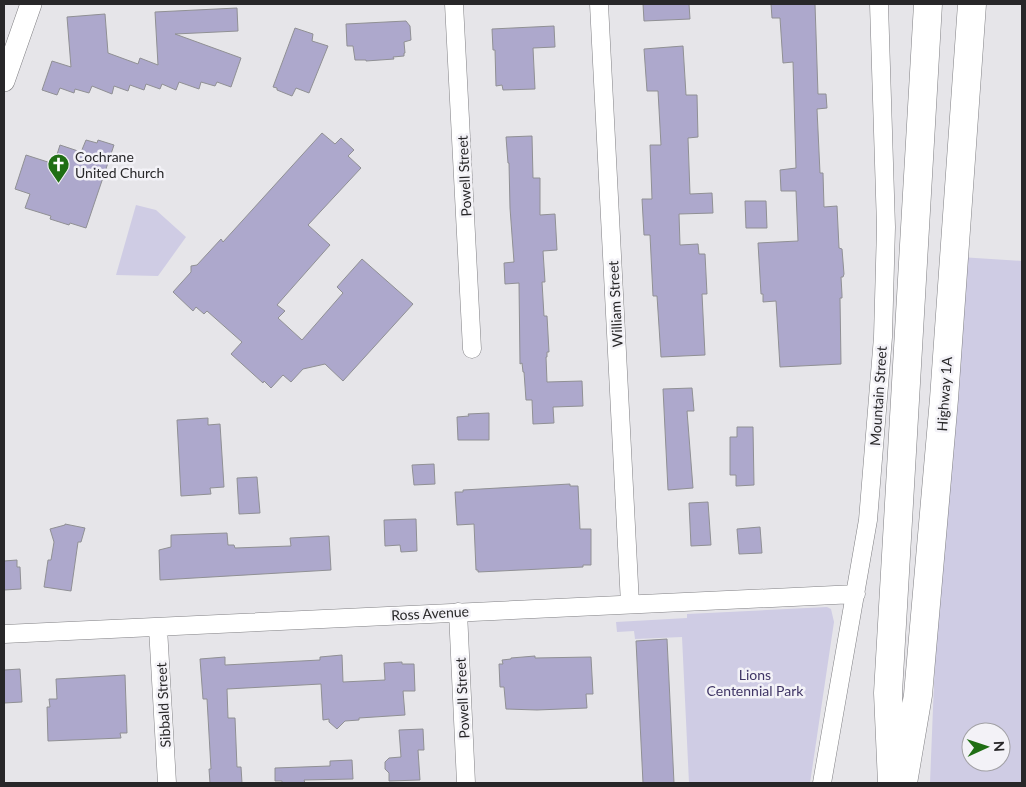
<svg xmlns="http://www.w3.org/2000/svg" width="1026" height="787" viewBox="0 0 1026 787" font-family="Lato,sans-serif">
<rect width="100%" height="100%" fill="#e6e5e9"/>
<!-- green -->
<path fill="#cfcce4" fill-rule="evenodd" d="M136 205 156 210 186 237 158 276 116 275Z
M960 257 1022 261V783H930L937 609ZM971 732H1001V762H971Z
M827 607 831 609 834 622 810 783H689L682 637 635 639 634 631 617 632 616 622 687 618V614Z"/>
<!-- building -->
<path fill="#ada8cc" stroke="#909094" d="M643 4H689L690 19 644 21Z
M771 4H815L818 94H826L827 108 817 109 820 173H823L824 207 837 206 839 248 842 249 844 274 843 277H841L842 295V298H840L841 364 780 367 776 301 763 302V294H761L758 243 798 241 796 191H781L780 170 796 168 793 62 783 63 780 18H772Z
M237 8 238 31 175 34 241 58 231 87 217 82 215 86 201 82 199 89 179 82 176 90 162 84 160 89 146 84 144 90 130 85 128 91 114 86 112 94 92 86 89 93 75 89 74 93 60 88 57 95 42 90 52 61 71 67 67 17 105 14 108 53 138 64 140 58 158 65 155 12Z
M406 21 410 26 411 40 404 42 405 53H404V56L393 57 394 59 366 61V60H355L353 46H347L346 24Z
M554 26 555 47 533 48 535 89 503 90 502 85 496 86 495 50H493L492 29Z
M295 28 313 34 312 41 328 46 309 93 296 88 292 96 277 90V88L273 87Z
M683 46 686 95H697L698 137 688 138 690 194 712 193 713 213 679 214 680 245 698 244 699 254H705L707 294H702L705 355 661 357 657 296H653L650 235H644L642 199H652L650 145H661L658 91H647L644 49Z
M322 133 335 144 341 138 354 150 348 156 361 168 308 225 330 245 277 305 285 311 278 318 302 340 343 293 337 287 362 259 413 304 343 381 325 364 303 369 291 382 283 375 271 388 264 381 263 383 231 354 242 342 207 311 204 314 196 307 193 311 173 292 191 272V266L197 265 221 239 223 242Z
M532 136 533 178H540V215L555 214 557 250 543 251 545 282H542L544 316H547L549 352H547V357H546L547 382 582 381 583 406 553 407 554 423 533 424 532 400H526L524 372H523L522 363 520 364 519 283 505 284 504 263 514 262 510 208 509 163H508L506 137Z
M86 140 97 143 98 140 114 145 86 228 70 223 69 225 50 219 51 216 25 208 30 194 15 189 26 155 54 164 60 145 81 152Z
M745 201H766L767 228H746Z
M692 388 694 411H687L693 488 668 490 663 389Z
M489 413V440H458L457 417 469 416 468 414Z
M208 418V425L220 424 224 487 210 488 211 494 181 496 177 420Z
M737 427H753L754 485 736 486V475H730V437H737Z
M434 464 435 484 414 485 412 465Z
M257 477 260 513 239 514 237 478Z
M570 484V486H578L580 529H591V565H583V567L500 571 478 572V570H476L474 524 457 525 455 492H463V490Z
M708 502 711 545 691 546 689 503Z
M416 519 417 551 401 552 400 545 385 546 384 520Z
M65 524 85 528 81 542H78L71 591 44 587 48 560H51L54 542 50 529 65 525Z
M760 527 762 553 739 554 737 529Z
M227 533 228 545H234L235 548 291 546 290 538 329 536 331 570 160 580 159 550 171 547V535Z
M17 560V567H20L21 589 4 590V561Z
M667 639 674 783H643L636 641Z
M342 655 343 682 385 680 384 663 402 662V664H414L415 691H403L405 715 359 718V720L345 721 337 729 329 722V719L323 720 321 684 227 689 228 718H235L237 767H241L242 783H210L209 769H211L207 699H203L200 659 225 657V665L320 660V657Z
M535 656V658L591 657 593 694H586L587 708 537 710 506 709 504 687H500L499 664H503L502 660 511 659V658Z
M20 669 22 702 4 703V670Z
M125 675 127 733H120L121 738 48 741 47 707H50L49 699H57L56 679Z
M423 729 424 750H418L420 780 389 781V773L385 769V762L389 758 401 757 399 730Z
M352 760 353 779 304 780 305 783H282V781H275V768L330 766V761Z"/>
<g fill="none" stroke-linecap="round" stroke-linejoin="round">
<defs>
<path id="minor" d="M454 4 472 349
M599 4 630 604
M458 612 466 783
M158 628 167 783
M4 634 856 594
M822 783 868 520 883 337 886 227 879 4"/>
<path id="tertiary" d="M4 81 31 4"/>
<path id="primary" d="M892 783 888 693 928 4
M903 783 918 695 944 399 972 4"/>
</defs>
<!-- minor casing -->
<use href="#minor" stroke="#818084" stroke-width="19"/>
<!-- tertiary casing -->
<use href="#tertiary" stroke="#818084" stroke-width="22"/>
<!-- primary casing -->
<use href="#primary" stroke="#818084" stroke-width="29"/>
<!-- minor -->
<use href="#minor" stroke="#fff" stroke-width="18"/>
<!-- tertiary -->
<use href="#tertiary" stroke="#fff" stroke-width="21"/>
<!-- primary -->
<use href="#primary" stroke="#fff" stroke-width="28"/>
</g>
<!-- icons -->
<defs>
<symbol id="church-pin" viewBox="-11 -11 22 30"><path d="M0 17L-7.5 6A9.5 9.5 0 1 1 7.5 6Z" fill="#1f6e14" stroke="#f3f2f7"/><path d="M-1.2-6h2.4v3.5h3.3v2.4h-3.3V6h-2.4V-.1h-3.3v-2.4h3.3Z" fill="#fff"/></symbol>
</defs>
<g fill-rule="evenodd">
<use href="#church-pin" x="46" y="152" width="25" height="34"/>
</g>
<g text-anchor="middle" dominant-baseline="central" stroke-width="5" stroke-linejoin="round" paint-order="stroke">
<!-- poi labels -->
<g font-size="14" fill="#282729" stroke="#f3f2f7" text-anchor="start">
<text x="75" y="156">Cochrane<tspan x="75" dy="16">United Church</tspan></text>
</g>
<!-- street labels -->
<g font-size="14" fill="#282729" stroke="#f3f2f7">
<text transform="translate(464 176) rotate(-93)">Powell Street</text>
<text transform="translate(615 304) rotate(-93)">William Street</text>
<text transform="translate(944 394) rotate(-86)">Highway 1A</text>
<text transform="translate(878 396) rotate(-86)">Mountain Street</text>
<text transform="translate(430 613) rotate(-3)">Ross Avenue</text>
<text transform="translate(462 698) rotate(-93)">Powell Street</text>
<text transform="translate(163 705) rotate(-93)">Sibbald Street</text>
</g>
<!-- park labels -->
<g font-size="14" fill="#3f3565" stroke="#f3f2f7">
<text x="755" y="674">Lions<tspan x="755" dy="16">Centennial Park</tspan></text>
</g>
</g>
<!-- border -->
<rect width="1026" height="787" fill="none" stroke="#282729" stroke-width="10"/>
<!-- north arrow -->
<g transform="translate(986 747) rotate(87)"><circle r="24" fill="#f3f2f7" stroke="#a2a1a5"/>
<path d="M0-4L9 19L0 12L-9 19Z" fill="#1f6e14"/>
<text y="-8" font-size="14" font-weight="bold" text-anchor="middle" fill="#282729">N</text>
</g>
</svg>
